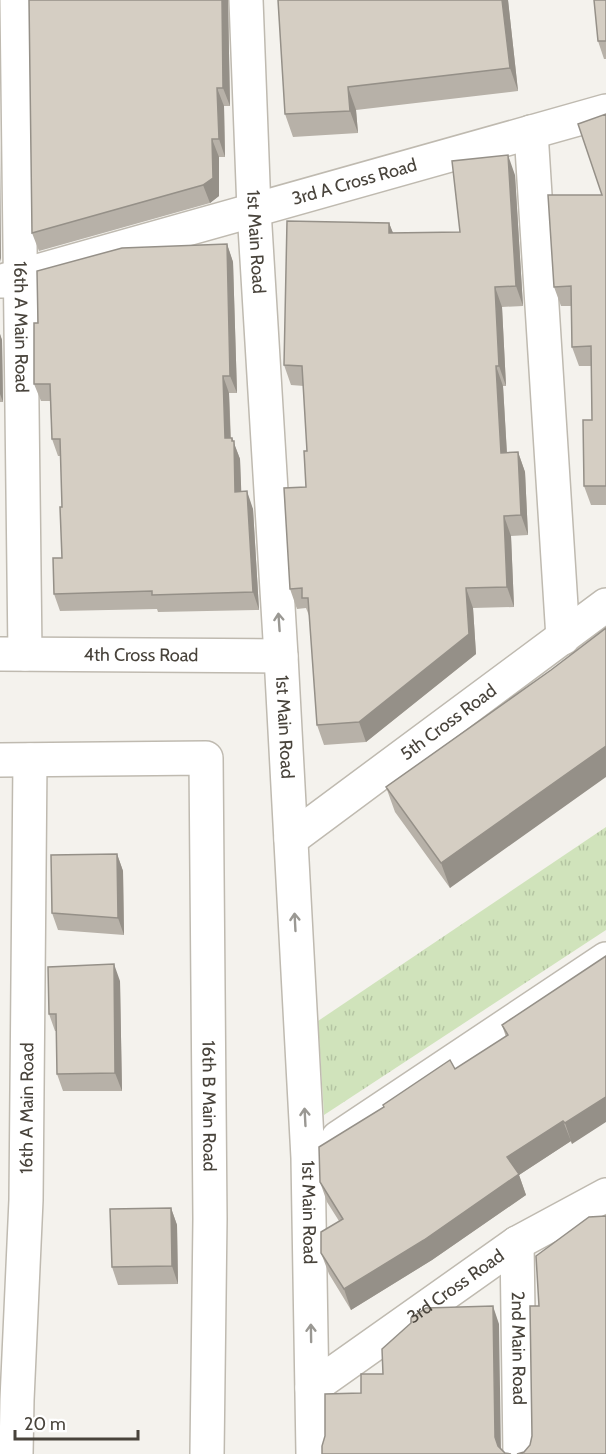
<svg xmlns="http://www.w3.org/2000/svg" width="606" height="1454" viewBox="0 0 606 1454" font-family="Cabin,sans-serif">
<defs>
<pattern id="grass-tufts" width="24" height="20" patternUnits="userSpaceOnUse" patternTransform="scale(1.5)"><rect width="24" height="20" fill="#d0e3bb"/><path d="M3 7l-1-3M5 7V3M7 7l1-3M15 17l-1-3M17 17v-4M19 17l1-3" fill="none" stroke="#b4c4a2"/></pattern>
</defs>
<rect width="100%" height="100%" fill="#f4f2ed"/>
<!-- grass -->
<path fill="url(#grass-tufts)" d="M606 827V930L324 1115 318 1021Z"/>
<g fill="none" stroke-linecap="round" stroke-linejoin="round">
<defs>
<g id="street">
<path id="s1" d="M17 0 25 654"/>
<path id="s2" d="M246 0 254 210 281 656 308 1158 313 1454"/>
<path d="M531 132 563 638"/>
<path id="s3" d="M2 281 606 111"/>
<path id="s4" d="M0 654 281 656"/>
<path id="s5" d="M0 760 206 758 210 1219 207 1454"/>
<path id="s6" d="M291 839 606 605"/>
<path d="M338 1138 606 959"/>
<path id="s7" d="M517 1243 520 1454"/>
<path id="s8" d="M312 1388 517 1243 606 1195"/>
<path id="s9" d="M16 1454 17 1400 26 1200 30 760"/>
</g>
</defs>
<!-- street casing -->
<use href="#street" stroke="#bfbab0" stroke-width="36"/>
<!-- street -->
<use href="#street" stroke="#fff" stroke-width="33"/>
</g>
<!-- wall -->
<path fill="#b7b1a8" d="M29 0H228L230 106H224L225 157H219V196L210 203 39 251 32 233Z
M278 0H508L518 91 356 110 358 133 293 137 285 114Z
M606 0V59H604L598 41Z
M606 114V505H591L584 486 592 420 591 366H579L572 347 571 306H561L554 287 602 195Z
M515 175 523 306 502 307 506 386H503L507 453 518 452 525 472 528 535 511 536 514 607 473 608 476 654 366 742 324 745 317 725 310 618 306 608 297 609 290 589 306 487 307 451 304 386 291 385 284 365 389 223 393 233 460 232Z
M227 244 233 262 237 393H229L231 438H232L240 459 241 492 253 509 259 610 158 612 157 609 60 611 54 594 62 558V507L61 456H58L52 439 50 401H41L34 384 38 323Z
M0 334 2 340 3 402H0Z
M551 670 450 888 395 812 386 787Z
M117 854 123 871 124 935 58 930 52 913Z
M606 956 572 1144 571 1141 519 1175 526 1195 432 1260 351 1310 329 1274 321 1253 339 1221 327 1202 320 1182 383 1108V1105L455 1069 506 1037 502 1025Z
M120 981 122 1091H63L57 1074V1031H55L49 1014Z
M171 1208 177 1225 178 1284 118 1285 112 1267Z"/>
<!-- shaded-wall -->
<path fill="#959088" d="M222 0H228L230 106 223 88Z
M502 0H508L518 91 510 68Z
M348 87 356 110 358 133 350 111Z
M217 88 224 106 225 157 219 139Z
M212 139 219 157V196L210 203 203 185Z
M0 143 1 262 0 258Z
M508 155 515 175 523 306 516 286Z
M389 223 397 243 389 233Z
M227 244 233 262 237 393 230 376Z
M495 287 502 307 506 386 499 366Z
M0 334 2 340 3 402 0 394Z
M496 366 503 386 508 473 501 453Z
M223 376 229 393 231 456 225 438Z
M232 438 240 459 242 509 235 492Z
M518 452 525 472 528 535 521 515Z
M247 491 253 509 259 610 253 592Z
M504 516 511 536 514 607 507 587Z
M466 588 473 608 476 654 366 742 359 722Z
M606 746V777L450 888 441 863Z
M117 854 123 871 124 935 118 918Z
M114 964 120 981 122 1091 115 1073Z
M606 1097V1122L572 1144 565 1123Z
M563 1121 571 1141 519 1175 526 1195 432 1260 351 1310 344 1289 507 1157Z
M171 1208 177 1225 178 1284 172 1266Z
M493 1306 499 1324 501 1454 495 1437Z"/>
<!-- building -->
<path fill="#d5cec3" stroke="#959088" stroke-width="1.5" d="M29 0H222L223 88H217L219 139H212L213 178 203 185 32 233Z
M278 0H502L510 68 348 87 350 111 285 114Z
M594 0H606V41H598Z
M606 114V486H584L583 420H592L591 346 572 347 571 286 554 287 548 195H602L578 124Z
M508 155 516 286 495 287 499 366H496L501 453 518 452 521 515 504 516 507 587 466 588 469 634 359 722 317 725 308 598H302V588L290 589 284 488 306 487 304 451H307L302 366 284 365 287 221 389 223V233L460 232 452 161Z
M227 244 230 376H223L225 438H232V441H234L235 492 247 491 253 592 152 595V591L54 594 53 558H62L60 507H62L60 439H52L50 384H34V323H38L37 271 122 248Z
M606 628V746L441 863 386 787 551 670Z
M117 854 118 918 52 913 51 855Z
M606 956V1097L565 1123 563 1121 507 1157 519 1174 424 1240 344 1289 321 1253V1232L343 1219 320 1182 319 1147 384 1107 383 1105 450 1060 455 1069 508 1035 502 1025Z
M114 964 115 1073 57 1074 56 1014H49L48 967Z
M171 1208 172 1266 112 1267 110 1209Z
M606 1216V1454H517L524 1452 530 1445 532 1436 530 1306H539L536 1256 589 1217Z
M493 1306 495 1437 498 1446 505 1453 511 1454H322V1446L325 1436V1394L361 1393V1374H383L382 1349 411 1323V1318L426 1308Z"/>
<!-- one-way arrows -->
<defs><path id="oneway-shaft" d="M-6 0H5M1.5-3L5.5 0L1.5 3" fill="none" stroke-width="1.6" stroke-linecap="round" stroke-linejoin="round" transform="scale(1.5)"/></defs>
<g stroke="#9a9893">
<use href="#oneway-shaft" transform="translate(279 622) rotate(-94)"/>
<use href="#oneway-shaft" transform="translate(295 922) rotate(-93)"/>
<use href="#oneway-shaft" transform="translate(305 1117) rotate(-93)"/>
<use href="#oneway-shaft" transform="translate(311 1333) rotate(-91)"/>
</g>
<g text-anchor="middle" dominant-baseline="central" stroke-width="4.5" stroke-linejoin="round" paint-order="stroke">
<!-- street labels -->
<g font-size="18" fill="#48433b" stroke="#fff">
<text stroke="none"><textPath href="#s3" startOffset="366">3rd A Cross Road</textPath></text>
<text stroke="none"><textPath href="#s2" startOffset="242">1st Main Road</textPath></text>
<text stroke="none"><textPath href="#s1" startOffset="327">16th A Main Road</textPath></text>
<text stroke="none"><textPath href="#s4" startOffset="141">4th Cross Road</textPath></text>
<text stroke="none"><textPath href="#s6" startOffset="196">5th Cross Road</textPath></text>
<text stroke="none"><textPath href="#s2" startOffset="728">1st Main Road</textPath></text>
<text stroke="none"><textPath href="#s5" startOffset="554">16th B Main Road</textPath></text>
<text stroke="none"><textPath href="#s9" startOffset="346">16th A Main Road</textPath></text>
<text stroke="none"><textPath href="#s2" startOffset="1214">1st Main Road</textPath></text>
<text stroke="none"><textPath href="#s8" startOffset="176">3rd Cross Road</textPath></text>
<text stroke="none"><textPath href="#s7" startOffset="105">2nd Main Road</textPath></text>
</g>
</g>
<!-- scale -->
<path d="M15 1430v9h123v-9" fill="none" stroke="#48433b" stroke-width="3"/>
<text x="24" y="1430" font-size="18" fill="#48433b" stroke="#ffffff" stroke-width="4.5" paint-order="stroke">20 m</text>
</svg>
